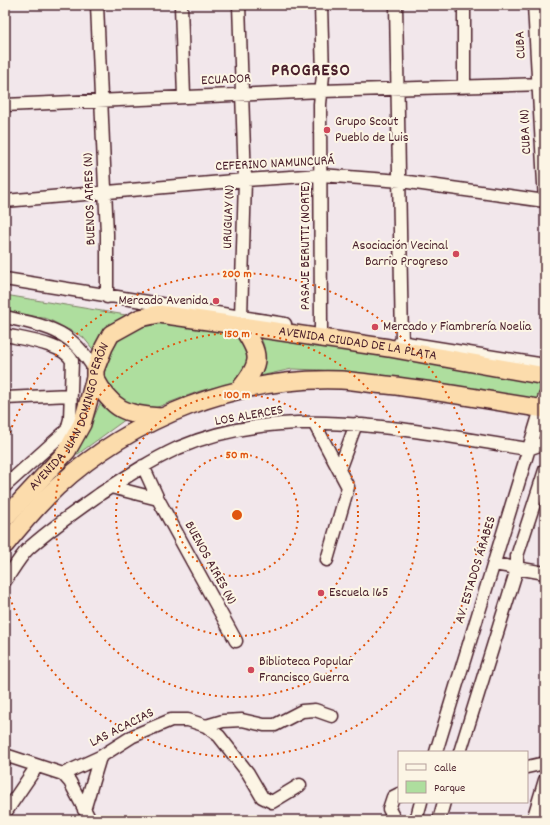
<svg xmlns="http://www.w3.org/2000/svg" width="550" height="825" viewBox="0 0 550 825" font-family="Dekko,sans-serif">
<rect width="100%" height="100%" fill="#f2e7eb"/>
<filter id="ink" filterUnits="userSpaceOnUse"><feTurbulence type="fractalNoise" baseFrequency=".025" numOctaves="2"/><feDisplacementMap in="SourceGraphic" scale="8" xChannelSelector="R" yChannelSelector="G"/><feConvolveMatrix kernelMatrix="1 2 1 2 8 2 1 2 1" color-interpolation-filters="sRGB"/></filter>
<g filter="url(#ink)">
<!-- green -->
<path fill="#aede9e" stroke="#7c7e64" d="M5 295 126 315 116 322 96 353 83 337 48 319 5 310Z
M153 319 241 333 253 354 242 381 200 391 147 411 119 399 101 375C113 337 121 338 153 319Z
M259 336 535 378 540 384 539 395 534 402 416 382 320 370 292 369 260 376C265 363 268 348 259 336Z
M102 399 126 419 78 454 72 453 87 433Z"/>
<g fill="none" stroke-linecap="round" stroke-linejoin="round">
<defs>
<path id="minor" d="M97 5 107 234V297
M181 5 184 97
M239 5 245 180 241 317
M321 5 323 75 320 104 321 330
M396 5 402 342
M534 5 545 201
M464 87V5
M5 105 322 91 545 84
M5 201 245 180 321 175 401 181 545 201
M5 279 285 324
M5 317C49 327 70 329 95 370
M5 335C22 339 65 344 72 361L70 419 67 430 5 486
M400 342 545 365
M5 398 71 395
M314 423 348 487 327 560
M143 466 158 499 236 641
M339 470 356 424
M111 487 158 499
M494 564 545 573
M5 581C12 571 19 558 28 549 50 529 76 511 100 494 126 477 150 461 178 448 289 400 414 432 528 449L545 443
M206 726 223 721 242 720 264 725H275L302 711 315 710 332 716
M436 752 545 396
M460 752 517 569V556L545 470
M5 755 63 774 70 782 90 820
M527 767 545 763
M63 774 100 757 133 736 171 720H188L206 726 219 736 248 773 262 797 272 802 300 785
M84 810 100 757
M5 813 37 766
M395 820 389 809 393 797 399 794
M416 820 421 802
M439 820 444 802
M533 820 545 780"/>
<g id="highway">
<path d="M95 378C112 410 126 415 161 417"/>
<path d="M239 390C262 362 261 355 241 326"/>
<path id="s1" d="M5 518 67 451 82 424 95 378V370L104 347 111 334 140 318 159 314 208 321 389 348 545 376"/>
<path d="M5 545C21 525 38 505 57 487 133 417 239 376 341 380 356 381 372 384 387 385 440 391 492 401 545 409"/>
</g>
</defs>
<!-- minor casing -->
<use href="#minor" stroke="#4a1f2b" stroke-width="15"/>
<!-- highway casing -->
<use href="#highway" stroke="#4a1f2b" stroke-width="20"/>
<!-- minor -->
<use href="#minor" stroke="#fcf5e5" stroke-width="12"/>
<!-- highway -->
<use href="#highway" stroke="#fcdcac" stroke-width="17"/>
</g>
</g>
<!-- distance rings -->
<g fill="none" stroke="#e0560e" stroke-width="2" stroke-dasharray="2 4">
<circle cx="237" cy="515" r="61"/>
<circle cx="237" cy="515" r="121"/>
<circle cx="237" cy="515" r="182"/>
<path d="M6 444A242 242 0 1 1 6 586"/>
</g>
<!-- markers -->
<g fill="#d1495b" stroke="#fcf5e5" stroke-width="1.5">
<circle cx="327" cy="130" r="4"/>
<circle cx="456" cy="254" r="4"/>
<circle cx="216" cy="301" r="4"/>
<circle cx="375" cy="327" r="4"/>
<circle cx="321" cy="593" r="4"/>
<circle cx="251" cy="670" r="4"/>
</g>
<g text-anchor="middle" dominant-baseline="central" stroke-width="4" stroke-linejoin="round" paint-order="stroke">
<!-- street labels -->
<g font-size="14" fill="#4a1f2b" stroke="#fcf5e5">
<text transform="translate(521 45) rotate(-93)">CUBA</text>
<text transform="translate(226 80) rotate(-3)">ECUADOR</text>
<text transform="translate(526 132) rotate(-93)">CUBA (N)</text>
<text transform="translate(275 164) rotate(-3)">CEFERINO NAMUNCURÁ</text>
<text transform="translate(90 199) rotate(-92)">BUENOS AIRES (N)</text>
<text transform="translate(229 217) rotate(-88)">URUGUAY (N)</text>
<text transform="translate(306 246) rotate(-90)">PASAJE BERUTTI (NORTE)</text>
<text stroke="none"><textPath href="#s1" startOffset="471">AVENIDA CIUDAD DE LA PLATA</textPath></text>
<text stroke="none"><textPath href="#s1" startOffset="123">AVENIDA JUAN DOMINGO PERÓN</textPath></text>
<text transform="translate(249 416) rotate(-10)">LOS ALERCES</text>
<text transform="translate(210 563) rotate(61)">BUENOS AIRES (N)</text>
<text transform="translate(476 570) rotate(-73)">AV. ESTADOS ÁRABES</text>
<text transform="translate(122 728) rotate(-27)">LAS ACACIAS</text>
</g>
<!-- poi labels -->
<g font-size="14" fill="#4a1f2b" stroke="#fcf5e5" text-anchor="start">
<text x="335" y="122">Grupo Scout<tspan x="335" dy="16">Pueblo de Luis</tspan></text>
<text x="448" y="246" text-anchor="end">Asociación Vecinal<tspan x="448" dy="16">Barrio Progreso</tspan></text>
<text x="208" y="301" text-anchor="end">Mercado Avenida</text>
<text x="383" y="327">Mercado y Fiambrería Noelia</text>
<text x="329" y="593">Escuela 165</text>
<text x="259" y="662">Biblioteca Popular<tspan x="259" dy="16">Francisco Guerra</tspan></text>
</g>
<!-- district labels -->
<g font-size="18" font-weight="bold" letter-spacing="1" fill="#4a1f2b" stroke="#fcf5e5">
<text x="311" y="71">PROGRESO</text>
</g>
</g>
<circle cx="237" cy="515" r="6" fill="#e0560e" stroke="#fcf5e5" stroke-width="2"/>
<g font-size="12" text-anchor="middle" font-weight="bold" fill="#e0560e" stroke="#fcf5e5" stroke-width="4" stroke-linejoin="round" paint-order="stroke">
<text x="237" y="277">200 m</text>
<text x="237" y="337">150 m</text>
<text x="237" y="398">100 m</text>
<text x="237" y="458">50 m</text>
</g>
<!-- margin -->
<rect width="550" height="825" fill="none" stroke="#fcf5e5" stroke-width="20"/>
<rect x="10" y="10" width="530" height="805" fill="none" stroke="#4a1f2b" stroke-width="1.5" filter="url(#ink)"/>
<!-- legend -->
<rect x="398" y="751" width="130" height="52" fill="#fcf5e5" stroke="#b59f9b"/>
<rect x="406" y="764" width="20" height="6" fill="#fcf5e5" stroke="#b59f9b"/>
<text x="434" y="771" font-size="12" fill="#4a1f2b">Calle</text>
<rect x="406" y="781" width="20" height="12" fill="#aede9e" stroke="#b59f9b"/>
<text x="434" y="791" font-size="12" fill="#4a1f2b">Parque</text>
</svg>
